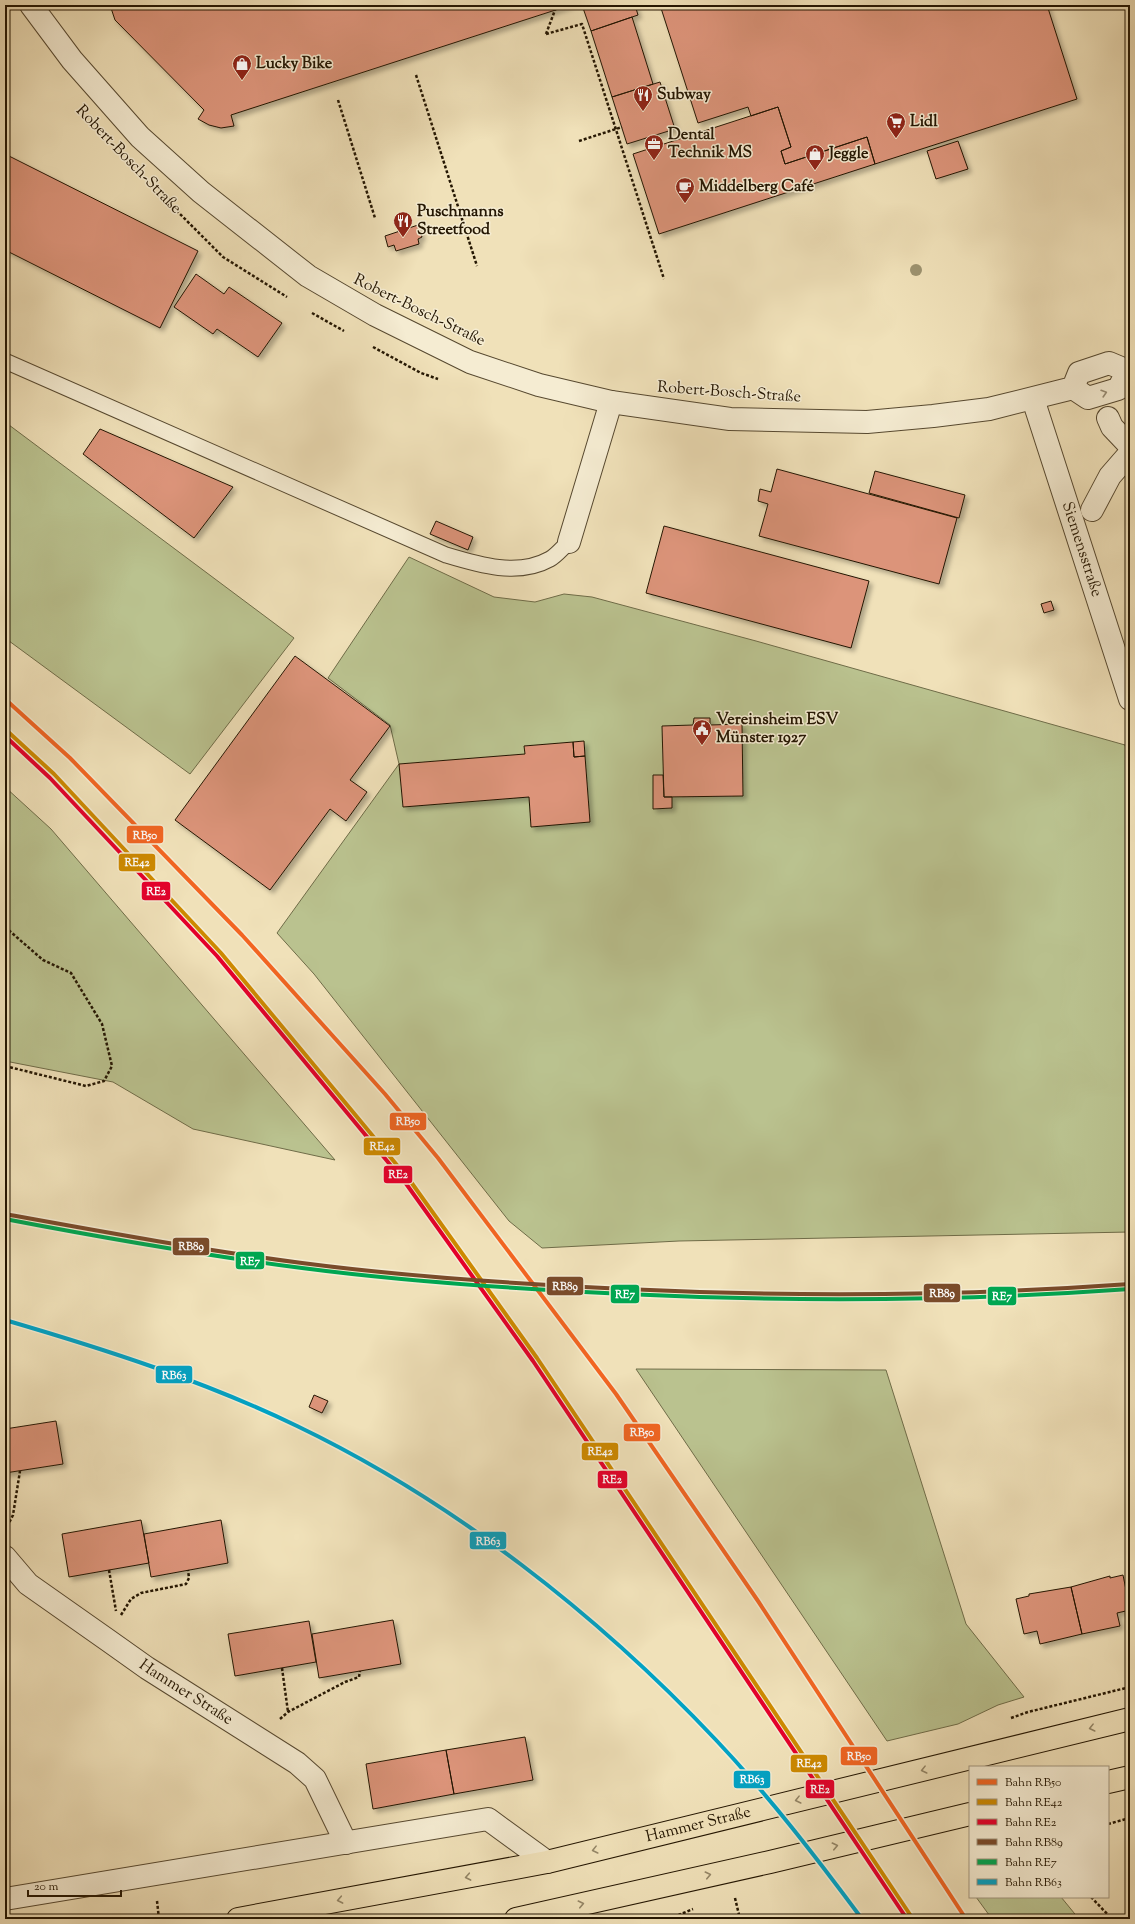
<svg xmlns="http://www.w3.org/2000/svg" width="1135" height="1924" viewBox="0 0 1135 1924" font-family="'Sorts Mill Goudy',serif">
<defs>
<filter id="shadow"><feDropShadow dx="3.5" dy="3.5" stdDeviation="2" flood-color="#0004"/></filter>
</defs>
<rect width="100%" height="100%" fill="#f0e1b9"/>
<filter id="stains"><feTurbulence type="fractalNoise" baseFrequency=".005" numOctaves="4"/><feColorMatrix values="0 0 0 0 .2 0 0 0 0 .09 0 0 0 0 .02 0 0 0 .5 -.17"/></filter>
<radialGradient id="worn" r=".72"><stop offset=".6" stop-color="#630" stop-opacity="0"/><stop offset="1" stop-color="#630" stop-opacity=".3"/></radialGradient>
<!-- green -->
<path fill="#bac28f" stroke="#6f6c48" d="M5 422 294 638 190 774 5 638Z
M409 557 494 597 535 602 564 594 592 597 756 641 1125 745 1130 762V1232L679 1241 542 1248 509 1221 314 974 277 933 399 764 390 725 328 678Z
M5 787 51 829 335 1160 193 1129 113 1082 5 1061Z
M636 1369 886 1370 966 1624 1024 1697 998 1705 958 1724 887 1741Z
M976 1897H1061L1079 1919H992Z"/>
<!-- building -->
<path fill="#dc947a" stroke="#241602" filter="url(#shadow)" d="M110 5H571L231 115 234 126 221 128 209 125 198 119 204 110 115 20Z
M582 5H635L638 15 591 31Z
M660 5H1047L1077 99 875 164 867 137 785 164 781 151 791 147 778 107 751 116 748 107 698 123Z
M632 17 653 84 612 97 591 31Z
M660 82 675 129 627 144 612 97Z
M778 107 791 147 781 151 785 164 867 137 875 164 659 234 633 154Z
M958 141 968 169 936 179 927 151Z
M5 154 198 251 160 328 5 250Z
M418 225 422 237 418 239 419 244 396 251 394 245 388 247 385 236Z
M196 274 224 294 229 287 282 323 258 357 217 329 213 334 174 307Z
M100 429 233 487 194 538 83 454Z
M777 469 957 518 939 584 759 536 768 504 758 501 760 489 771 492Z
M875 471 965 495 959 518 869 493Z
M436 521 473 537 468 550 430 534Z
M664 526 869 581 851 648 646 593Z
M1051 601 1054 610 1044 613 1041 604Z
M295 656 390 726 350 780 367 792 346 821 330 809 270 890 175 820Z
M694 718H710V725L742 724 743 796 664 797 662 726 693 725Z
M584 741 585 756 574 757 573 742Z
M573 742 574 757 585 756 590 822 531 827 529 797 403 807 399 764 525 754 524 746Z
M653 775H663L664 797H672V808L653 809Z
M314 1395 328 1401 322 1413 309 1407Z
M56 1421 63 1464 5 1473V1429Z
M141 1520 149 1563 69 1577 62 1534Z
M221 1520 228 1563 151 1577 144 1534Z
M1123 1575 1130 1610 1117 1613 1120 1626 1082 1634 1071 1587 1110 1576V1578Z
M1071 1587 1082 1634 1040 1644 1037 1631 1024 1634 1016 1599 1029 1596V1594Z
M393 1620 401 1664 319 1678 312 1634Z
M309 1621 316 1662 235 1676 228 1634Z
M525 1737 533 1780 454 1794 446 1750Z
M446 1750 454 1794 373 1809 366 1764Z"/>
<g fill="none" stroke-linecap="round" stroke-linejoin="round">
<defs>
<path id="lane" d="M5 361 446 555C479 565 518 577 550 559 557 555 563 547 569 542"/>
<g id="street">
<path d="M31 5 72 60 140 137 201 192 308 276 375 315 470 362 539 385 611 402 730 419 867 422 933 416 989 409 1073 388 1079 373 1109 363 1128 371 1130 370"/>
<path d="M1073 388 1088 398 1118 389 1128 371"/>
<path id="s1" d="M1033 399 1130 699"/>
<path d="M1108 418 1112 427 1130 446"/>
<path d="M1092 510 1110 476 1130 453"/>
<path d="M569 542 611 402"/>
<path id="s2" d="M5 1557 28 1584 109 1641 147 1668 297 1763 315 1779 346 1843"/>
<path d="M5 1899 488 1819 547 1862"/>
</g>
<g id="primary">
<path d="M1108 1782 1130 1777"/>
<path id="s3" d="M238 1919 547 1862 1130 1719"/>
<path d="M516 1919 770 1862 970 1814"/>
</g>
</defs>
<!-- lane casing -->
<use href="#lane" stroke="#574930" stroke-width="17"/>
<!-- street casing -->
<use href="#street" stroke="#574930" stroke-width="24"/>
<!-- primary casing -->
<use href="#primary" stroke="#241602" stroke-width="24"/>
<!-- path -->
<path stroke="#241602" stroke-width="2.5" stroke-dasharray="3 2" stroke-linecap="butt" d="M546 34 582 24 664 279
M546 34 555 10
M416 75 477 266
M338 100 375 218
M579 141 622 127
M173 207 223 257 287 297
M312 313 344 331
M373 347 421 373 438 379
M5 927 43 960 71 973 102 1024 112 1066 104 1081 86 1086 5 1066
M5 1531 13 1515 20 1471
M109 1570 116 1611
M121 1615 131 1599 141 1593 186 1584 189 1578 188 1570
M282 1668 288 1712
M1011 1718 1028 1712 1130 1687
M280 1719 288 1712 345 1682 359 1677 360 1671
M1108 1824 1130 1818
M1091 1897 1112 1919
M735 1898 740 1919
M157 1901 159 1919
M669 1919 693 1909"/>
<!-- lane -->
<use href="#lane" stroke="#f5ecd2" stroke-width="15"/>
<!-- street -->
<use href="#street" stroke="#f5ecd2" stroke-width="22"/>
<!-- primary -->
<use href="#primary" stroke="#f0e1b9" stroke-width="22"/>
<defs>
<path id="rail-1" d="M5 699 70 758 242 935 385 1094 438 1158 616 1394 758 1601 966 1919"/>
<path id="rail-2" d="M5 729 54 774 221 953 411 1182 537 1358 913 1919"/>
<path id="rail-3" d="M5 736 50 778 217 956 407 1185 533 1361 907 1919"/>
<path id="rail-4" d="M5 1214C104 1232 202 1250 302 1263 409 1277 517 1284 625 1289 793 1297 962 1296 1130 1284"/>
<path id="rail-5" d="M5 1219C104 1238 202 1255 302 1268 409 1282 517 1289 625 1294 793 1302 962 1301 1130 1289"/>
<path id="rail-6" d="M5 1320C104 1349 204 1381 297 1426 453 1501 598 1615 716 1740 769 1796 816 1857 862 1919"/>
</defs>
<!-- rail-1 casing -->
<use href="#rail-1" stroke="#f5ecd2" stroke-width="7"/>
<!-- rail-2 casing -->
<use href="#rail-2" stroke="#f5ecd2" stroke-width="7"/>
<!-- rail-3 casing -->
<use href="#rail-3" stroke="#f5ecd2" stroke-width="7"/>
<!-- rail-4 casing -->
<use href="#rail-4" stroke="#f5ecd2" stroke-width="7"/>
<!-- rail-5 casing -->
<use href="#rail-5" stroke="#f5ecd2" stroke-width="7"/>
<!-- rail-6 casing -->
<use href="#rail-6" stroke="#f5ecd2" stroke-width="7"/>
<!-- rail-1 -->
<use href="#rail-1" stroke="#f26522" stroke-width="4"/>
<!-- rail-2 -->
<use href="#rail-2" stroke="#cd8900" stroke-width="4"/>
<!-- rail-3 -->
<use href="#rail-3" stroke="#e4002b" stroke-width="4"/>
<!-- rail-4 -->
<use href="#rail-4" stroke="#7a4b2a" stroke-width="4"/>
<!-- rail-5 -->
<use href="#rail-5" stroke="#00a651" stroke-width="4"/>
<!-- rail-6 -->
<use href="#rail-6" stroke="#02a2c4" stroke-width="4"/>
</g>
<!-- trees -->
<circle fill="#9c926f" cx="916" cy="270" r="6"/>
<!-- one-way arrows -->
<defs><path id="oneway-chevron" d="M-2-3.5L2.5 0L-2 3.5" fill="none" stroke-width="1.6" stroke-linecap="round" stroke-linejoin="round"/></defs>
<use stroke="#978c74" href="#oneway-chevron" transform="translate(1104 393) rotate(-17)"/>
<g stroke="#948667">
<use href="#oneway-chevron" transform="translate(1092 1728) rotate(166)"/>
<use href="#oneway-chevron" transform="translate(924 1770) rotate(166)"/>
<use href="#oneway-chevron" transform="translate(798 1800) rotate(166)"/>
<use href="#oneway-chevron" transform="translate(835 1846) rotate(-13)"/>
<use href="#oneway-chevron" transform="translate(595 1850) rotate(166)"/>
<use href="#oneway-chevron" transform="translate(708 1875) rotate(-13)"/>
<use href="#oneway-chevron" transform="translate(468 1877) rotate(169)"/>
<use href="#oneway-chevron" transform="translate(340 1900) rotate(169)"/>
<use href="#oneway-chevron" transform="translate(581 1904) rotate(-13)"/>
</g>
<!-- icons -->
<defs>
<symbol id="shop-pin" viewBox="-11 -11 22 30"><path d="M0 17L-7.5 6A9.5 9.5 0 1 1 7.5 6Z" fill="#8f2418" stroke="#f5ecd2"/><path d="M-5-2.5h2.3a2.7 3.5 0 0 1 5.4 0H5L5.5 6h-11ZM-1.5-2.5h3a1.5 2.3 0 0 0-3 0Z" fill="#fff"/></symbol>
<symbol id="restaurant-pin" viewBox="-11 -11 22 30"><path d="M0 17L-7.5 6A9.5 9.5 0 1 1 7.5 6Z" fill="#8f2418" stroke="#f5ecd2"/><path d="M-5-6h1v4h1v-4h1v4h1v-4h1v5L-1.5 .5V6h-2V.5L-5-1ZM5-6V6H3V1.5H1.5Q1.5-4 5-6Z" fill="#fff"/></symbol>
<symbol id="supermarket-pin" viewBox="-11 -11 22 30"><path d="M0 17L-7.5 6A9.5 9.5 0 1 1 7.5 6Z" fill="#8f2418" stroke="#f5ecd2"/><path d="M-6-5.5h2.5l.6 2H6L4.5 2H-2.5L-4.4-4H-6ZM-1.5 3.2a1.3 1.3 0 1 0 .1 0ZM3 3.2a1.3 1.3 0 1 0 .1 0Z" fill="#fff"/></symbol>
<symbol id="office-pin" viewBox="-11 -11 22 30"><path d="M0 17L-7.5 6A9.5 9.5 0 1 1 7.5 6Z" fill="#8f2418" stroke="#f5ecd2"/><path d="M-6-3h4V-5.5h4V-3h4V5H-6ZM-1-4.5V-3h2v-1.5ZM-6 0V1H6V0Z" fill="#fff"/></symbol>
<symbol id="cafe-pin" viewBox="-11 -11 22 30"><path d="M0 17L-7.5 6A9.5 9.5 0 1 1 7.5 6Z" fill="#8f2418" stroke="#f5ecd2"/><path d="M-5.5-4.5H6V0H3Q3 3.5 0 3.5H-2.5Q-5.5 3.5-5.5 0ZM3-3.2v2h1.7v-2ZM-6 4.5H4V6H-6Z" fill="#fff"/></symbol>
<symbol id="civic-pin" viewBox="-11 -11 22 30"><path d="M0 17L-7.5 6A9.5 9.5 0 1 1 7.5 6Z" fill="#8f2418" stroke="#f5ecd2"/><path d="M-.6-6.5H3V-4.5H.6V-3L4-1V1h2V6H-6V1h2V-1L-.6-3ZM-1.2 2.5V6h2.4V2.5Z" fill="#fff"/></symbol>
</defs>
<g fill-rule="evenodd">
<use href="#shop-pin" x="231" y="53" width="22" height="30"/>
<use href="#restaurant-pin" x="632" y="84" width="22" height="30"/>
<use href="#supermarket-pin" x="885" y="111" width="22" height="30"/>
<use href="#office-pin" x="643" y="133" width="22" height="30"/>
<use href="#shop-pin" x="804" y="143" width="22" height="30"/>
<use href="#cafe-pin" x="674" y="176" width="22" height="30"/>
<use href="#restaurant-pin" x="392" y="210" width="22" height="30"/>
<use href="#civic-pin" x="691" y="718" width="22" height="30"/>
</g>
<g text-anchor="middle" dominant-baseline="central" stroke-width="3" stroke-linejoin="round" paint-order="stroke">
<!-- poi labels -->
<g font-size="16" font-weight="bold" fill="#241602" stroke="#f5ecd2" text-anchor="start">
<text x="256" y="64">Lucky Bike</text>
<text x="657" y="95">Subway</text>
<text x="910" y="122">Lidl</text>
<text x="668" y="135">Dental<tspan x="668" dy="18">Technik MS</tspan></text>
<text x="829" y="154">Jeggle</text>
<text x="699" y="187">Middelberg Café</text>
<text x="417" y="212">Puschmanns<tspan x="417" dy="18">Streetfood</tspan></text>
<text x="716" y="720">Vereinsheim ESV<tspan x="716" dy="18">Münster 1927</tspan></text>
</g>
<!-- street labels -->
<g font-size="16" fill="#241602" stroke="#f5ecd2">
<text transform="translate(128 160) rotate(46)">Robert-Bosch-Straße</text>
<text transform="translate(419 311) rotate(26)">Robert-Bosch-Straße</text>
<text transform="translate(729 393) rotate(4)">Robert-Bosch-Straße</text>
<text stroke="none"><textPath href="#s1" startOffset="158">Siemensstraße</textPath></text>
<text stroke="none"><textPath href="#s2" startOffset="227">Hammer Straße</textPath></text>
<text stroke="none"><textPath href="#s3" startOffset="470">Hammer Straße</textPath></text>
</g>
</g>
<g stroke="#f5ecd2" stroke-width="1.5">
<rect x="126" y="825" width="38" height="19" rx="4" fill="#f26522"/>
<rect x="118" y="853" width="38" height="19" rx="4" fill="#cd8900"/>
<rect x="141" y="881" width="30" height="20" rx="4" fill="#e4002b"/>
<rect x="389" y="1112" width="38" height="19" rx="4" fill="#f26522"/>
<rect x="363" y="1137" width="38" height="19" rx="4" fill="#cd8900"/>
<rect x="383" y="1165" width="30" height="19" rx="4" fill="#e4002b"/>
<rect x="172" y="1237" width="38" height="19" rx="4" fill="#7a4b2a"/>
<rect x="235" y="1251" width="30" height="19" rx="4" fill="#00a651"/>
<rect x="546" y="1276" width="38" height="20" rx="4" fill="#7a4b2a"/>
<rect x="923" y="1283" width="38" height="20" rx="4" fill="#7a4b2a"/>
<rect x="610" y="1284" width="30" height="20" rx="4" fill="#00a651"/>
<rect x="987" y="1286" width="30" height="20" rx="4" fill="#00a651"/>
<rect x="155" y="1365" width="38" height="19" rx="4" fill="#02a2c4"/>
<rect x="623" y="1423" width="38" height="19" rx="4" fill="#f26522"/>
<rect x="581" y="1442" width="38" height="19" rx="4" fill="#cd8900"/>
<rect x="597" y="1470" width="31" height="19" rx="4" fill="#e4002b"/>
<rect x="469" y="1531" width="38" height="19" rx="4" fill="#02a2c4"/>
<rect x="840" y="1746" width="38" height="20" rx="4" fill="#f26522"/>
<rect x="790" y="1754" width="38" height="19" rx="4" fill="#cd8900"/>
<rect x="733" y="1770" width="38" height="19" rx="4" fill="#02a2c4"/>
<rect x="805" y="1779" width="30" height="20" rx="4" fill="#e4002b"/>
</g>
<g font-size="11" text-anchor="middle" font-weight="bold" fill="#fff">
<text x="145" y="839">RB50</text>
<text x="137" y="866">RE42</text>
<text x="156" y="895">RE2</text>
<text x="408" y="1125">RB50</text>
<text x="382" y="1150">RE42</text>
<text x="398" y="1178">RE2</text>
<text x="191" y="1250">RB89</text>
<text x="250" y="1265">RE7</text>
<text x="565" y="1290">RB89</text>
<text x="942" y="1297">RB89</text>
<text x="625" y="1298">RE7</text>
<text x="1002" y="1300">RE7</text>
<text x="174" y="1379">RB63</text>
<text x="642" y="1436">RB50</text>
<text x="600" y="1455">RE42</text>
<text x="612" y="1483">RE2</text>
<text x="488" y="1545">RB63</text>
<text x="859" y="1760">RB50</text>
<text x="809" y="1767">RE42</text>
<text x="752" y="1783">RB63</text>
<text x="820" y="1793">RE2</text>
</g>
<!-- margin -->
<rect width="1135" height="1924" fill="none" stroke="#f0e1b9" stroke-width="20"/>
<rect x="6" y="6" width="1123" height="1912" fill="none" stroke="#241602" stroke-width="2"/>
<rect x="10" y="10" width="1115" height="1904" fill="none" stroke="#241602"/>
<!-- legend -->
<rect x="969" y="1766" width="140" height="132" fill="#f5ecd2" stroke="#a1967f"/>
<rect x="977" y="1779" width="20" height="6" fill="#f26522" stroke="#a1967f"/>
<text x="1005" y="1786" font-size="12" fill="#241602">Bahn RB50</text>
<rect x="977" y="1799" width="20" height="6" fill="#cd8900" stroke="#a1967f"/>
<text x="1005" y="1806" font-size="12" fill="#241602">Bahn RE42</text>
<rect x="977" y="1819" width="20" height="6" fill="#e4002b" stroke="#a1967f"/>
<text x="1005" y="1826" font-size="12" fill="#241602">Bahn RE2</text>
<rect x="977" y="1839" width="20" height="6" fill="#7a4b2a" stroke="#a1967f"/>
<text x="1005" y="1846" font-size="12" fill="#241602">Bahn RB89</text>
<rect x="977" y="1859" width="20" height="6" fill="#00a651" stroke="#a1967f"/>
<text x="1005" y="1866" font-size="12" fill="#241602">Bahn RE7</text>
<rect x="977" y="1879" width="20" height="6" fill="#02a2c4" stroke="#a1967f"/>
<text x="1005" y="1886" font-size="12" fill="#241602">Bahn RB63</text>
<!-- scale -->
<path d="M28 1890v6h93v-6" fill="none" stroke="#241602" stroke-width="2"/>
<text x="34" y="1890" font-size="12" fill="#241602" stroke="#f5ecd2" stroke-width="3" paint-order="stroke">20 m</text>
<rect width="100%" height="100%" filter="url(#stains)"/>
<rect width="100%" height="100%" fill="url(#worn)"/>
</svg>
